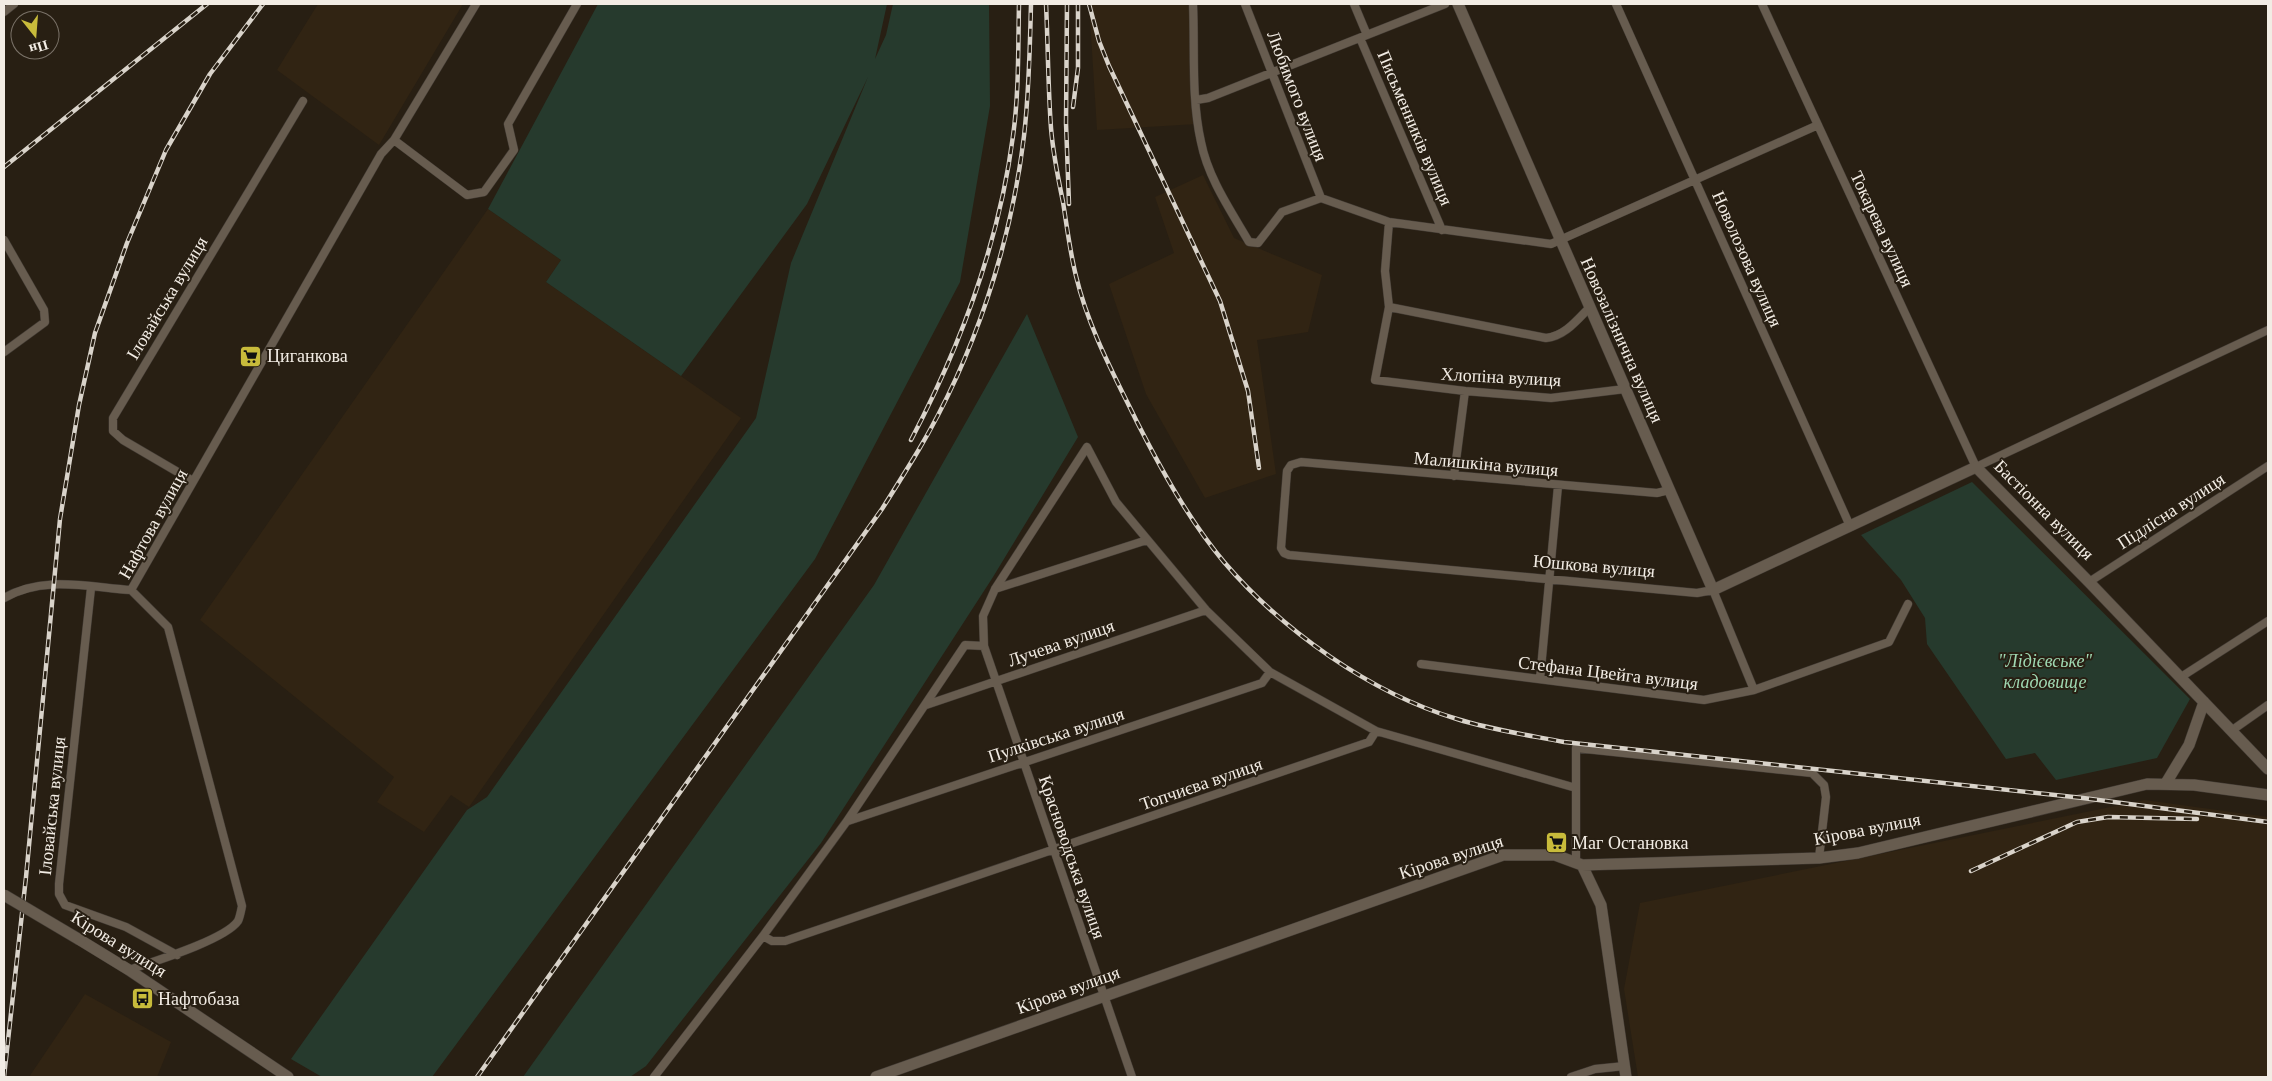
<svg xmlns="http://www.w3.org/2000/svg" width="2272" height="1081" viewBox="0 0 2272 1081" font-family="Georgia,serif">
<rect width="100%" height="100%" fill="#281f13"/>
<!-- built -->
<path fill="#312413" d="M318 4H463L379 145 277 70Z
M1089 4H1189L1197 124 1097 130Z
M1203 175 1234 238 1322 275 1308 332 1257 340 1276 474 1205 498 1146 394 1109 284 1174 253 1155 197Z
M488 209 561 260 546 282 741 418 469 807 451 795 424 832 377 802 394 777 200 620Z
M2145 800 2268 817V1077H1638L1624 989 1640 903Z
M85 994 171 1042 157 1077H29Z"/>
<!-- green -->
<path fill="#263a2d" d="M598 4H887L875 59 886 35 893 4H989L990 106 960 282 815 559 432 1077H322L291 1059 467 810 487 797 756 418 791 263 868 77 807 204 681 376 546 282 561 260 488 209Z
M1027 314 1078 437 993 577 821 843 646 1066 630 1077H523L874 585Z
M1972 482 2190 699 2157 758 2056 780 2035 753 2006 759 1927 644 1925 618 1901 580 1861 535Z"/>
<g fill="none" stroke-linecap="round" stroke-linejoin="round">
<defs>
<path id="street" d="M1193 4C1195 49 1191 98 1201 142 1208 178 1231 211 1249 242L1258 243 1282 212 1321 198 1389 222 1551 244 1818 125
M1245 4 1321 198
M1354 4 1367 35
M1616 4 1850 526
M1762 4 1976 467 2268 330
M4 12 14 4
M1360 38 1442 230
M1196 100 1208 98 1445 4
M394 140 467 195 484 192 514 150 508 124 577 4
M1389 222 1385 271 1389 307 1375 380 1465 391 1551 398 1625 389
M4 240 44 310 45 322 4 352
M1389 307 1546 338C1565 336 1577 320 1590 307
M1454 476 1465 391
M193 481 123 440 113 431V418L303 101
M1669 490 1657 493 1301 462 1291 465 1287 471 1281 548 1284 553 1289 555 1697 593 1713 590 1754 690
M2089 582 2268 466
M91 588 59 884V894L65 905 126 927 177 955
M995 589 1147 540
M4 598C43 575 88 587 131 590
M984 646 1132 1077
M1421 664 1704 700 1754 690 1889 642 1908 604
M2181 677 2268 621
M1540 679 1558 486
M926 705 1206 610
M2231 731 2268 705
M1576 788V748L1812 773 1824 785 1826 797 1819 858
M848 821 1262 683 1270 672
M763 936 772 941H785L1369 742 1376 731 1576 788V863
M129 970C152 962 225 940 238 921 240 917 241 911 242 906L168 627 131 590 381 154 394 140 476 4
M654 1077 763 936 847 821 965 645 984 646 983 616 995 589 1087 447 1116 502 1206 610 1270 672 1376 731
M1571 1077 1595 1069 1625 1066"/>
<path id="secondary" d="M1458 4 1713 590 1976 467 2089 582 2268 769
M2166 783 2189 745 2204 702
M1582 865 1601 905 1626 1077
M80 940 129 970 288 1077
M876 1077 1503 855H1555L1582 865 1819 858 1858 853 2147 784 2194 785 2268 795"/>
</defs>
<!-- street casing -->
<use href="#street" stroke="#423b34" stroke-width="9"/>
<!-- secondary casing -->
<use href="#secondary" stroke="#423b34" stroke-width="12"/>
<!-- street -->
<use href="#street" stroke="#675c4f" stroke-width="8"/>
<!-- secondary -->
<use href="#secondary" stroke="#675c4f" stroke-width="11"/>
<defs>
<path id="rail" d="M1046 4C1048 45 1048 87 1051 128 1053 153 1058 178 1063 202 1067 227 1070 252 1076 276 1088 327 1114 375 1137 422 1162 471 1189 520 1224 562 1282 630 1370 693 1457 719 1492 730 1528 735 1564 742L2083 798 2268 822
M1067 4 1066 123 1069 204
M1089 4 1099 41 1109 66 1220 301 1248 391 1259 468
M1073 107 1078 68V4
M4 167 207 4
M911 440C961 345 999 243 1013 136 1019 93 1018 48 1019 4
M1971 871 2077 822 2108 817 2197 819
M4 1077 26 877 60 519 79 405 95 333 127 243 166 150 210 74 263 4
M477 1077 882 509C894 490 906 471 918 451 974 357 1011 245 1024 136 1029 93 1030 48 1031 4"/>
</defs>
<!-- rail casing -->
<use href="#rail" stroke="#d9d3ca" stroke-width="4.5"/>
<!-- rail -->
<use href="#rail" stroke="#281f13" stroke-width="2.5" stroke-dasharray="8" stroke-linecap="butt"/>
<defs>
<path id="secondary-bridge" d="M4 895 80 940"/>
</defs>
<!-- secondary-bridge casing -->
<use href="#secondary-bridge" stroke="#423b34" stroke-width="12" stroke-linecap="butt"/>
<!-- secondary-bridge -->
<use href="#secondary-bridge" stroke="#675c4f" stroke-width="11"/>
</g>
<!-- icons -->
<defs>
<symbol id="supermarket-square" viewBox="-11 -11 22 22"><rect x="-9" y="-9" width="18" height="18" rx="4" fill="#c8bb3b" stroke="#281f13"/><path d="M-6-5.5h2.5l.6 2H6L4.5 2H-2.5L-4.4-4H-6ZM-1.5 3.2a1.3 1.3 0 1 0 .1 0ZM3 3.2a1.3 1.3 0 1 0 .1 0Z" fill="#111"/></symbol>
<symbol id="bus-square" viewBox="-11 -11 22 22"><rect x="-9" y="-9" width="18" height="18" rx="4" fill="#c8bb3b" stroke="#281f13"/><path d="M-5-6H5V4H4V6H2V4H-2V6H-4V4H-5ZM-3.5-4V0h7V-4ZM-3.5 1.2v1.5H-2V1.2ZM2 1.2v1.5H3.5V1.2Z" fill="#111"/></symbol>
</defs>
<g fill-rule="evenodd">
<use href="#supermarket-square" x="238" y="344" width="25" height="25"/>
<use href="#supermarket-square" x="1544" y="830" width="25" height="25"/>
<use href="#bus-square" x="130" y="986" width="25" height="25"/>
</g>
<g text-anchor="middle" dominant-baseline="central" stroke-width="4" stroke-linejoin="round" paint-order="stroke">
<!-- street labels -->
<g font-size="18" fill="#f2ece4" stroke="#281f13">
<text transform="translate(1297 96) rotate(69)">Любимого вулиця</text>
<text transform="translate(1415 128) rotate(67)">Письменників вулиця</text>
<text transform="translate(1882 229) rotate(65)">Токарева вулиця</text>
<text transform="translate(1747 259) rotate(66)">Новолозова вулиця</text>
<text transform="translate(167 298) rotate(-59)">Іловайська вулиця</text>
<text transform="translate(1622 340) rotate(66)">Новозалізнична вулиця</text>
<text transform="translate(1501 377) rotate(3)">Хлопіна вулиця</text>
<text transform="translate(1486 464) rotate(5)">Малишкіна вулиця</text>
<text transform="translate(2044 510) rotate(45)">Бастіонна вулиця</text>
<text transform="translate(2171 511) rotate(-33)">Підлісна вулиця</text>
<text transform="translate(153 524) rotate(-61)">Нафтова вулиця</text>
<text transform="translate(1594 566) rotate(5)">Юшкова вулиця</text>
<text transform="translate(1061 643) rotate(-19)">Лучева вулиця</text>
<text transform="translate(1608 673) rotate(7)">Стефана Цвейга вулиця</text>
<text transform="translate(1056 735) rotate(-18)">Пулківська вулиця</text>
<text transform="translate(1201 784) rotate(-19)">Топчиєва вулиця</text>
<text transform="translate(52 806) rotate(-84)">Іловайська вулиця</text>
<text transform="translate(1867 829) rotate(-11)">Кірова вулиця</text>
<text transform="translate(1072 857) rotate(71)">Красноводська вулиця</text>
<text transform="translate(1451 857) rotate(-18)">Кірова вулиця</text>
<text transform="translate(119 944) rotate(32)">Кірова вулиця</text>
<text transform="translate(1068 990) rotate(-20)">Кірова вулиця</text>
</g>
<!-- poi labels -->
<g font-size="18" fill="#f2ece4" stroke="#281f13" text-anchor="start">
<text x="267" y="356">Циганкова</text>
<text x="1572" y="843">Маг Остановка</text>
<text x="158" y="999">Нафтобаза</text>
</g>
<!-- park labels -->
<g font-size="18" font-style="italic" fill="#9fd8b2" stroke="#281f13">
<text x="2045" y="661">"Лідієвське"<tspan x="2045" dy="21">кладовище</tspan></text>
</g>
</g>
<!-- border -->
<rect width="2272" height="1081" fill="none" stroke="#f2ece4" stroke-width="10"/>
<!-- north arrow -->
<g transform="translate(35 35) rotate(163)"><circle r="24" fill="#281f13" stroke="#797167"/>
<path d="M0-4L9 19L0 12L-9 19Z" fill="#c8bb3b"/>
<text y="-8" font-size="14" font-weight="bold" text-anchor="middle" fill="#f2ece4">Пн</text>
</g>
</svg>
